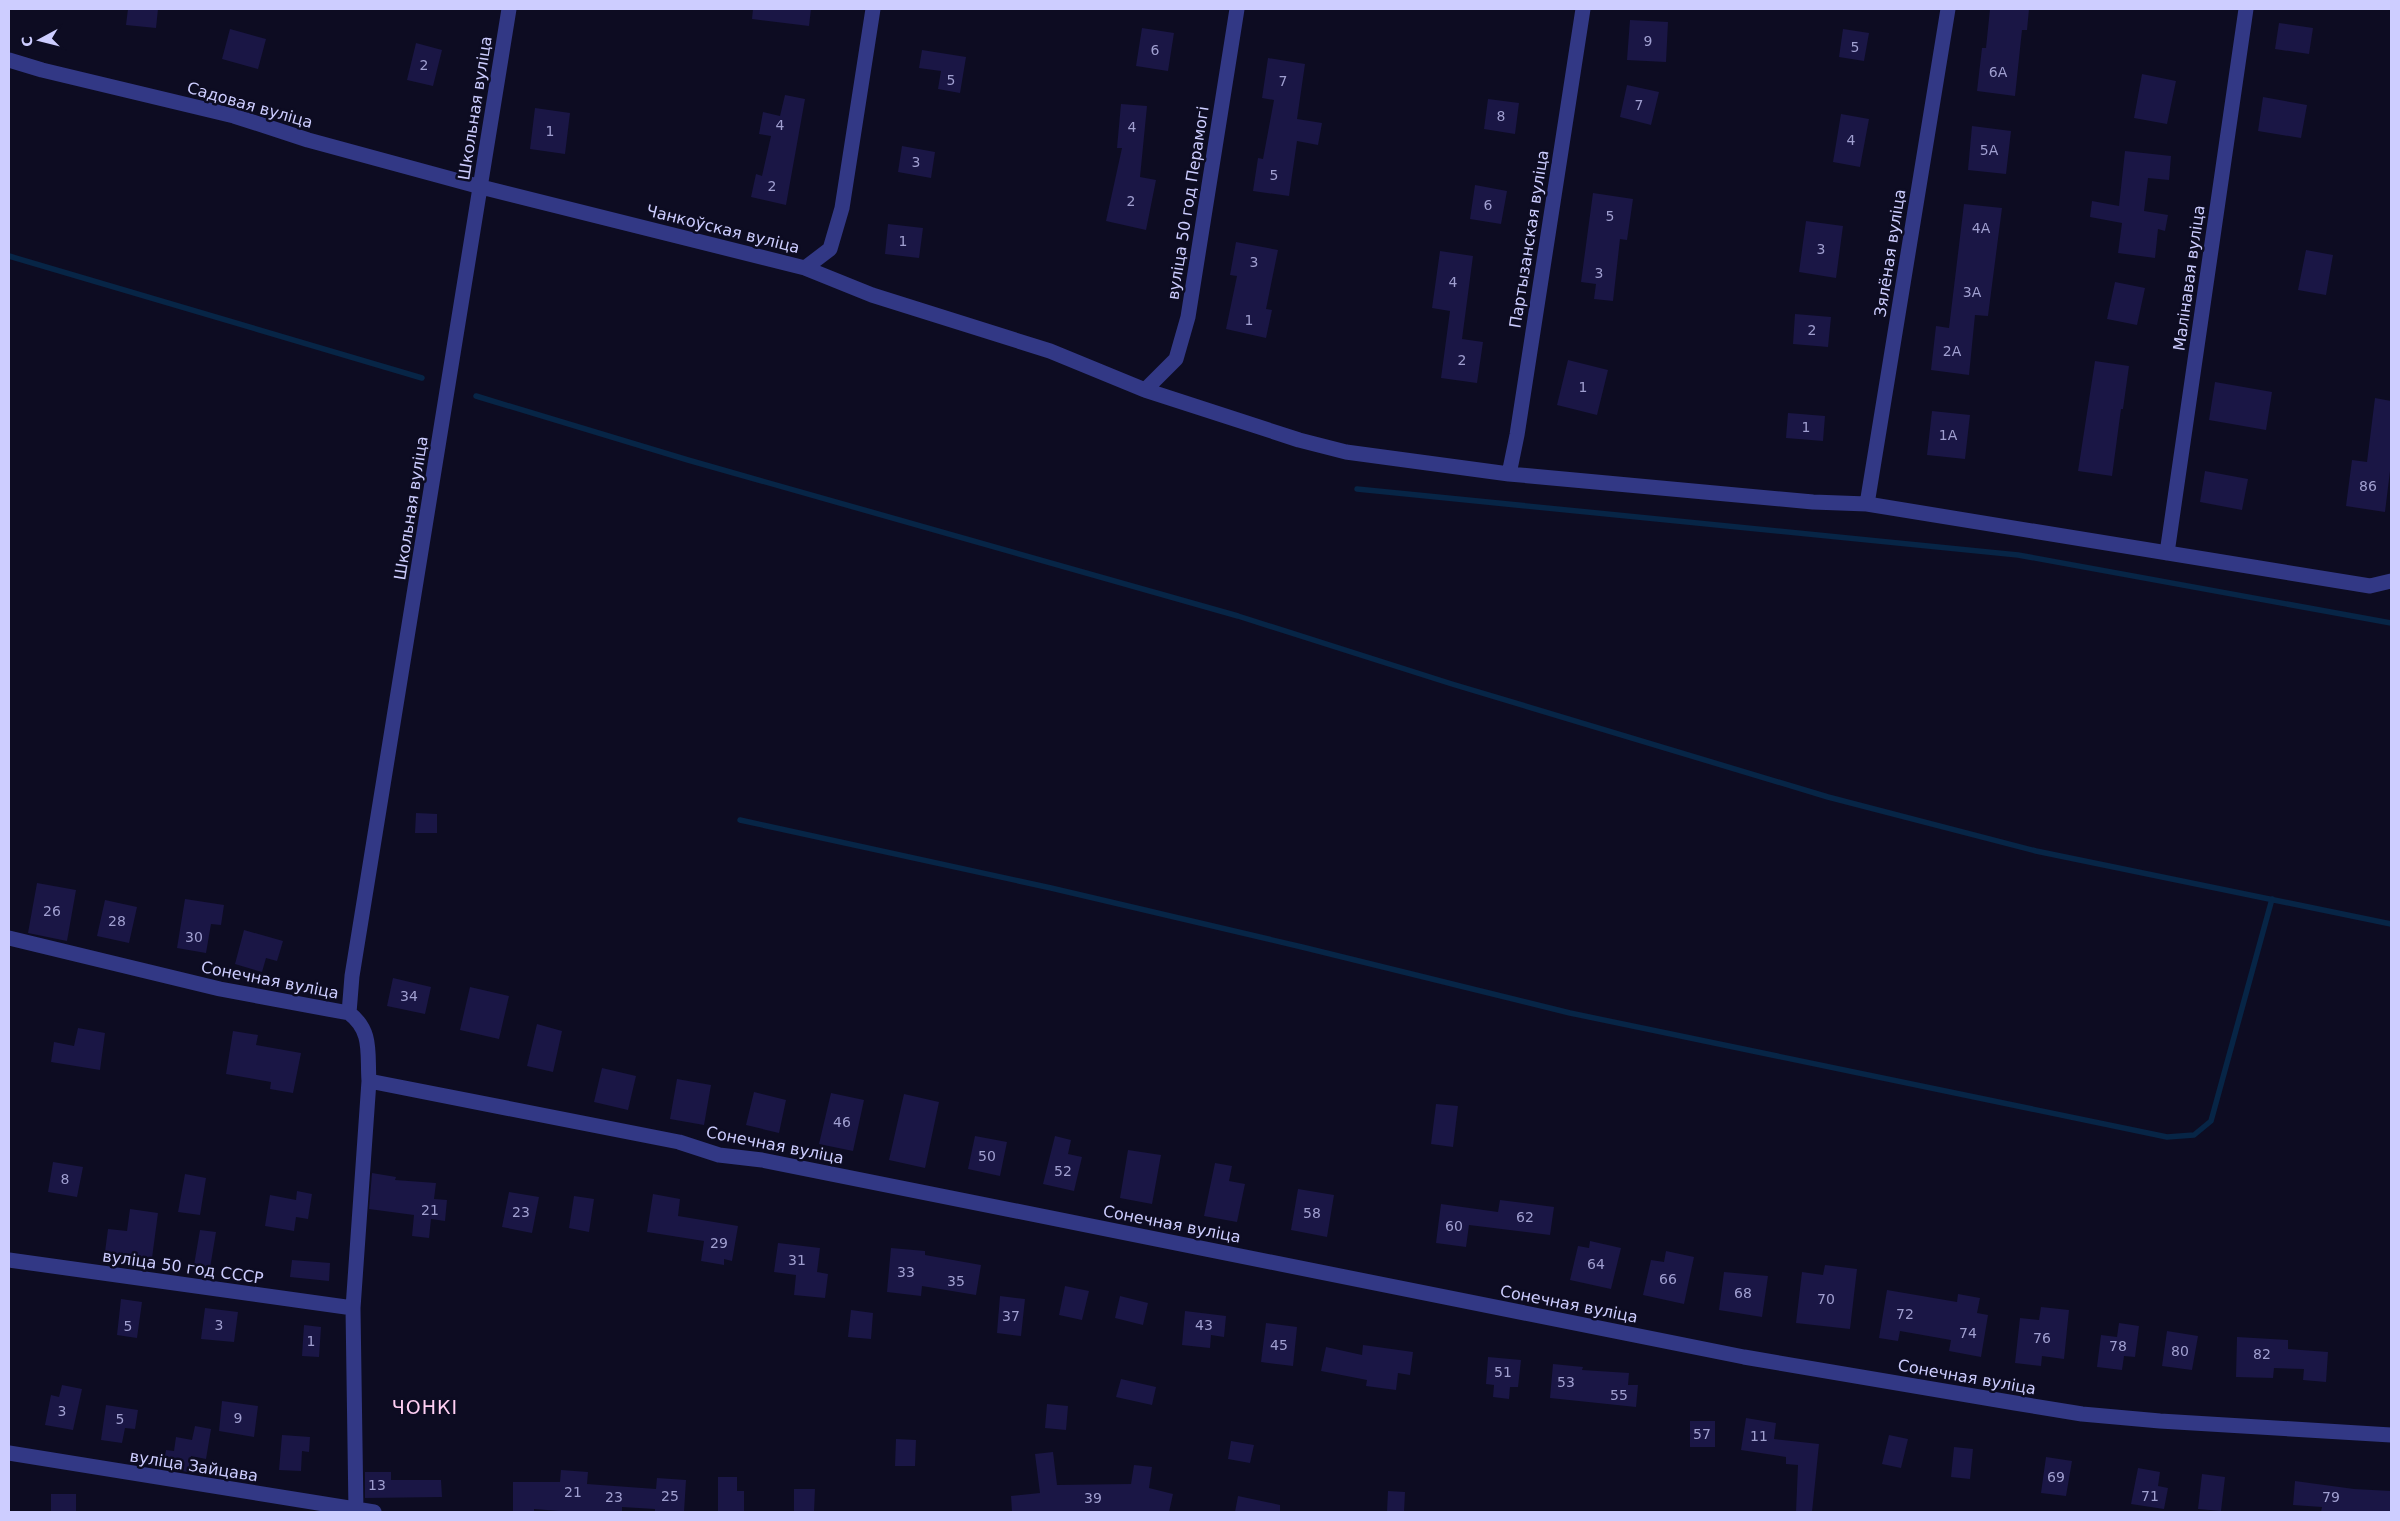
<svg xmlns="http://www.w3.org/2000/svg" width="2400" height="1521" viewBox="0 0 2400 1521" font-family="'DejaVu Sans',sans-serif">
<rect width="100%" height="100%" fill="#0d0c22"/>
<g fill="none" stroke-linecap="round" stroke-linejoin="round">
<!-- stream -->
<path stroke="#072546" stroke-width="5.5" d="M9 256 422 378
M476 396 688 460 1238 616 1452 684 1828 797 2036 851 2391 924
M1357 489 2018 555 2391 623
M740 820 1051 888 1302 947 1570 1013 2167 1137 2194 1135 2211 1121 2272 899"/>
</g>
<!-- building -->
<path fill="#1a1645" d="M128 9H158L156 28 126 25Z
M753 9H811L809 26 752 19Z
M1990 9H2029L2027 30H2022L2015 96 1977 91 1982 48H1986Z
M1630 20 1668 22 1666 62 1627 60Z
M2279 23 2313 28 2309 54 2275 49Z
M1142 28 1174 33 1168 71 1136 66Z
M230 29 266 39 258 69 222 59Z
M1843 29 1869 33 1864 61 1839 57Z
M416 43 442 50 433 86 407 80Z
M922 50 966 57 960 93 938 89 941 71 919 68Z
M1268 58 1305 64 1297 119 1322 123 1318 145 1297 141 1289 196 1253 191 1258 158 1263 159 1274 100 1262 98Z
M2142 74 2176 81 2167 124 2134 118Z
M1627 85 1659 92 1651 125 1620 117Z
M785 95 805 99 786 205 751 197 756 174 762 176 771 136 759 134 763 112 780 116Z
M2263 97 2307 105 2301 138 2258 131Z
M1488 99 1519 103 1515 134 1484 129Z
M1121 104 1147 106 1140 177 1156 180 1146 230 1106 221 1122 148H1117Z
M535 108 570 113 565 154 530 149Z
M1841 114 1869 119 1860 167 1833 162Z
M1972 126 2011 131 2006 174 1968 170Z
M902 146 935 152 931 178 898 172Z
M2125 151 2171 156 2169 180 2148 178 2144 211 2168 215 2165 231 2158 229 2155 258 2118 253 2122 223 2090 217 2092 201 2119 206Z
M1475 185 1507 191 1501 224 1470 219Z
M1593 193 1633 199 1627 240 1620 239 1613 301 1594 299 1596 284 1581 282Z
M1964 204 2002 208 1988 316 1975 315 1969 375 1931 370 1936 326 1949 328Z
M1806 221 1843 226 1836 278 1799 272Z
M888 224 923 228 919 258 885 254Z
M1236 242 1278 250 1266 309 1272 310 1266 338 1226 329 1237 276 1230 275Z
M2306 250 2333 255 2326 295 2298 290Z
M1440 251 1473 256 1462 339 1483 342 1477 383 1441 378 1450 311 1432 308Z
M2115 282 2145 288 2137 325 2107 319Z
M1795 314 1831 317 1828 347 1793 344Z
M1568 360 1608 370 1597 415 1557 405Z
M2095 361 2129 366 2123 409H2121L2112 476 2078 471Z
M2215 382 2272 392 2266 430 2209 420Z
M2375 398 2391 401V463L2385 512 2346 506 2352 460 2367 462Z
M1932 411 1970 415 1965 459 1927 455Z
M1788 413 1825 416 1823 441 1786 438Z
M2205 471 2248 479 2242 510 2200 502Z
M416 813 437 814V833H415Z
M37 883 76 890 67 941 28 933Z
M185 899 224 905 221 925 211 924 206 953 177 948Z
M105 900 137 907 129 943 97 936Z
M244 930 283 941 277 961 266 958 262 972 235 964Z
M393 978 431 987 425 1014 387 1006Z
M470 987 509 996 499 1039 460 1030Z
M537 1024 562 1031 553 1072 527 1066Z
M78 1028 105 1033 100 1070 51 1062 54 1042 74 1046Z
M233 1031 258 1035 256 1045 301 1053 293 1093 270 1089 271 1082 226 1074Z
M602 1068 636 1076 628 1110 594 1102Z
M677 1079 711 1085 704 1125 670 1119Z
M754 1092 786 1100 779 1133 746 1125Z
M831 1093 864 1100 853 1151 819 1144Z
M904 1094 939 1102 925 1168 889 1160Z
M1436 1104 1458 1106 1453 1147 1431 1144Z
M975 1136 1007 1142 1000 1176 968 1169Z
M1055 1136 1071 1140 1068 1154 1082 1157 1074 1191 1043 1184Z
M1128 1150 1161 1155 1152 1204 1120 1198Z
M53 1162 83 1167 77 1197 48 1192Z
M1215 1163 1232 1166 1229 1181 1245 1184 1237 1222 1204 1216Z
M372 1173 396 1177 395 1180 436 1183 434 1199 447 1200 445 1221 431 1219 429 1238 412 1236 414 1215 369 1209Z
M185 1174 206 1178 200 1215 178 1212Z
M1298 1189 1334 1195 1327 1237 1291 1230Z
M297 1191 312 1194 308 1219 296 1217 294 1231 265 1226 270 1195 296 1200Z
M509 1192 539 1197 532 1233 502 1227Z
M653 1194 680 1199 678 1216 738 1226 732 1261 724 1259V1265L701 1261 704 1241 647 1232Z
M574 1196 594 1199 589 1232 569 1228Z
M1500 1200 1554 1207 1550 1235 1469 1225 1466 1247 1436 1243 1441 1204 1498 1212Z
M130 1209 158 1213 152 1258 105 1252 108 1229 127 1231Z
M200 1230 216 1232 210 1268 194 1265Z
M1590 1241 1621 1248 1611 1289 1570 1280 1578 1246 1589 1248Z
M778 1243 820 1248 817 1272 828 1274 825 1298 794 1295 796 1275 774 1272Z
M891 1248 925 1251V1255L981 1265 976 1295 922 1286 921 1296 887 1292Z
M1666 1251 1694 1257 1684 1304 1643 1295 1651 1260 1664 1262Z
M292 1260 330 1263 329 1281 290 1277Z
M1825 1265 1857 1269 1850 1329 1796 1323 1802 1272 1823 1275Z
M1724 1272 1768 1276 1762 1317 1719 1310Z
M1065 1286 1089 1291 1082 1320 1059 1315Z
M1887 1290 1957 1302 1958 1294 1980 1298 1977 1313 1988 1315 1981 1357 1949 1351 1951 1340 1900 1331 1898 1341 1879 1338Z
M1000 1296 1025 1299 1021 1336 997 1333Z
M1120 1296 1148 1303 1143 1325 1115 1318Z
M121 1299 142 1302 137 1338 117 1335Z
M2041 1307 2069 1310 2064 1359 2042 1356 2041 1366 2015 1363 2020 1318 2039 1320Z
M205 1308 238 1312 234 1342 201 1339Z
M851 1310 873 1313 871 1339 848 1337Z
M1185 1311 1226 1316 1224 1337 1211 1335 1210 1348 1182 1345Z
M1266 1323 1297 1327 1293 1366 1261 1362Z
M2119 1323 2139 1326 2135 1357 2124 1356 2122 1370 2097 1367 2101 1335 2117 1337Z
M304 1325 321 1327 319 1357 302 1356Z
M2167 1331 2198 1336 2192 1370 2162 1366Z
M2237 1337 2288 1340V1349L2328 1352 2326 1382 2303 1380 2304 1369 2274 1368 2273 1378 2236 1377Z
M1363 1345 1413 1352 1410 1375 1398 1373 1396 1390 1366 1386 1367 1380 1321 1371 1326 1347 1362 1355Z
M1488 1357 1521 1360 1518 1387H1510L1509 1399 1493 1397 1494 1385 1486 1384Z
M1553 1364 1583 1367 1582 1370 1629 1373 1628 1385H1638L1636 1407 1550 1398Z
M1121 1379 1156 1387 1152 1405 1116 1397Z
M62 1385 82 1389 73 1430 45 1425 51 1395 59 1397Z
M222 1401 258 1406 254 1437 219 1431Z
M1047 1404 1068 1406 1066 1430 1045 1428Z
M106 1405 138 1410 135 1429 125 1428 122 1443 101 1440Z
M1746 1418 1776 1423 1774 1439 1819 1444 1812 1512H1796L1798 1465 1786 1464V1457L1741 1450Z
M1690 1421H1715V1447H1690Z
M195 1426 211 1429 206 1459 191 1456 188 1472 163 1468 166 1450 174 1451 176 1437 192 1440Z
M282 1435 310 1437 309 1452 302 1451 301 1471 279 1470Z
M1889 1435 1908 1439 1901 1468 1882 1464Z
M896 1439 916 1440 915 1466H895Z
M1231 1441 1254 1445 1250 1463 1228 1459Z
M1954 1447 1973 1449 1970 1479 1951 1477Z
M1053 1452 1057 1485 1131 1484 1134 1465 1152 1467 1149 1488 1173 1494 1169 1512H1012L1011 1496 1040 1493 1035 1454Z
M2046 1457 2072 1461 2066 1496 2041 1493Z
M2138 1468 2160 1472 2158 1486 2168 1488 2164 1509 2131 1504Z
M561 1470 588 1472 587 1484 656 1489 657 1478 686 1480 684 1512H655V1509L622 1507V1512H572L534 1509V1512H513V1482H560Z
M365 1472H391V1480H441L442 1497 365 1498Z
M2202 1474 2225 1477 2221 1511 2198 1509Z
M718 1477H737V1491H744V1512H718Z
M2295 1481 2354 1489 2391 1491V1512H2321L2322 1507 2293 1505Z
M794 1489H815L814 1512H794Z
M1388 1491 1405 1492 1404 1512H1387Z
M51 1494H76V1512H51Z
M1238 1496 1280 1505V1512H1235Z"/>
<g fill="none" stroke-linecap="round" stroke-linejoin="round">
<!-- street -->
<path stroke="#323885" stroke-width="15" d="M9 60 42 70 234 116 308 140 481 187 805 268 830 249 842 208 873 9
M805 268 872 295 1050 351 1145 390 1299 440 1346 452 1509 474 1813 502 1867 504 2370 586 2391 581
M1145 390 1176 359 1188 317 1237 9
M1509 474 1517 435 1583 9
M1867 504 1948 9
M2167 553 2246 9
M9 938 220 989 349 1013C373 1031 367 1054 369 1081L679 1142 719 1155 762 1160 1744 1357 2015 1403 2082 1414 2160 1421 2391 1435
M349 1013 352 976 509 9
M9 1260 353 1308
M9 1453 374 1512
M356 1512 353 1308 369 1081"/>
</g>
<g text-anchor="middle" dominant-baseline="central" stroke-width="5" stroke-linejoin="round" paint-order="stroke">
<!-- number labels -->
<g font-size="14" fill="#a09fd0">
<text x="1648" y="41">9</text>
<text x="1855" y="47">5</text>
<text x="1155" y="50">6</text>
<text x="424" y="65">2</text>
<text x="1998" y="72">6А</text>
<text x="951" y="80">5</text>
<text x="1283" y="81">7</text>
<text x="1639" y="105">7</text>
<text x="1501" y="116">8</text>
<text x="780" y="125">4</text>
<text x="1132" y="127">4</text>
<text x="550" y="131">1</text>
<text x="1851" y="140">4</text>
<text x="1989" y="150">5А</text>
<text x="916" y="162">3</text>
<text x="1274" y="175">5</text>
<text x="772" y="186">2</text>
<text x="1131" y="201">2</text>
<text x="1488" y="205">6</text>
<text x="1610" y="216">5</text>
<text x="1981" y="228">4А</text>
<text x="903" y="241">1</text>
<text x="1821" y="249">3</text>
<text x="1254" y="262">3</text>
<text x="1599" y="273">3</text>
<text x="1453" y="282">4</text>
<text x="1972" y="292">3А</text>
<text x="1249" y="320">1</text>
<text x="1812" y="330">2</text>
<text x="1952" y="351">2А</text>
<text x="1462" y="360">2</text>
<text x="1583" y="387">1</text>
<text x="1806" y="427">1</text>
<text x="1948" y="435">1А</text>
<text x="2368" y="486">86</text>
<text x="52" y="911">26</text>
<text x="117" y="921">28</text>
<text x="194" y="937">30</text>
<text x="409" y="996">34</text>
<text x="842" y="1122">46</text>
<text x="987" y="1156">50</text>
<text x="1063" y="1171">52</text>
<text x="65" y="1179">8</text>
<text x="430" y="1210">21</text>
<text x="521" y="1212">23</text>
<text x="1312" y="1213">58</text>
<text x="1525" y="1217">62</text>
<text x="1454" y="1226">60</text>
<text x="719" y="1243">29</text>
<text x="797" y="1260">31</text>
<text x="1596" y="1264">64</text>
<text x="906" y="1272">33</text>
<text x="1668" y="1279">66</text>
<text x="956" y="1281">35</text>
<text x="1743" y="1293">68</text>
<text x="1826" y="1299">70</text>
<text x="1905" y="1314">72</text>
<text x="1011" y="1316">37</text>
<text x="219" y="1325">3</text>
<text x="1204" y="1325">43</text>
<text x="128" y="1326">5</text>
<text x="1968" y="1333">74</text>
<text x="2042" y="1338">76</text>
<text x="311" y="1341">1</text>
<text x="1279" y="1345">45</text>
<text x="2118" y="1346">78</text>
<text x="2180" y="1351">80</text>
<text x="2262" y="1354">82</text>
<text x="1503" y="1372">51</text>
<text x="1566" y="1382">53</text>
<text x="1619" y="1395">55</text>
<text x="62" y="1411">3</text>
<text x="238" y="1418">9</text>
<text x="120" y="1419">5</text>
<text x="1702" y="1434">57</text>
<text x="1759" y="1436">11</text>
<text x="2056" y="1477">69</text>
<text x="377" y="1485">13</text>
<text x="573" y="1492">21</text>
<text x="670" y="1496">25</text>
<text x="2150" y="1496">71</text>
<text x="614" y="1497">23</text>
<text x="2331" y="1497">79</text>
<text x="1093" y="1498">39</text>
</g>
<!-- street labels -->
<g font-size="16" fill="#cdcdff" stroke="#0d0c22">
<text transform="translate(250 105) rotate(16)">Садовая вуліца</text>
<text transform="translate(475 108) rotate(-81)">Школьная вуліца</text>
<text transform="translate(1188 203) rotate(-81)">вуліца 50 год Перамогі</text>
<text transform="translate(723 229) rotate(14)">Чанкоўская вуліца</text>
<text transform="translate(1529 239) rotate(-81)">Партызанская вуліца</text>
<text transform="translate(1890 253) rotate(-81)">Зялёная вуліца</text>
<text transform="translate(2189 278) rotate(-82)">Малінавая вуліца</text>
<text transform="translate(411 508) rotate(-81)">Школьная вуліца</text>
<text transform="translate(270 980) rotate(11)">Сонечная вуліца</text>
<text transform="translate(775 1145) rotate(11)">Сонечная вуліца</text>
<text transform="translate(1172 1224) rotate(11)">Сонечная вуліца</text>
<text transform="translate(183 1267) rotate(8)">вуліца 50 год СССР</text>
<text transform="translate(1569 1304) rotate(11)">Сонечная вуліца</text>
<text transform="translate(1967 1377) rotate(10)">Сонечная вуліца</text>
<text transform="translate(194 1466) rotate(9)">вуліца Зайцава</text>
</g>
<!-- quarter labels -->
<g font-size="19" letter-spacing="1" fill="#ffcff3" stroke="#0d0c22">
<text x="425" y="1407">ЧОНКІ</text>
</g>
</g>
<!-- border -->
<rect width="2400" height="1521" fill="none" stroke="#cdcdff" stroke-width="20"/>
<!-- north arrow -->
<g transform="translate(40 40) rotate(263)" stroke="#0d0c22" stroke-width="4" paint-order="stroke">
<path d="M0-4L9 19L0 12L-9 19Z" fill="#cdcdff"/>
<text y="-8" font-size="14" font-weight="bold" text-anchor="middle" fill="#cdcdff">С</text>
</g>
</svg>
